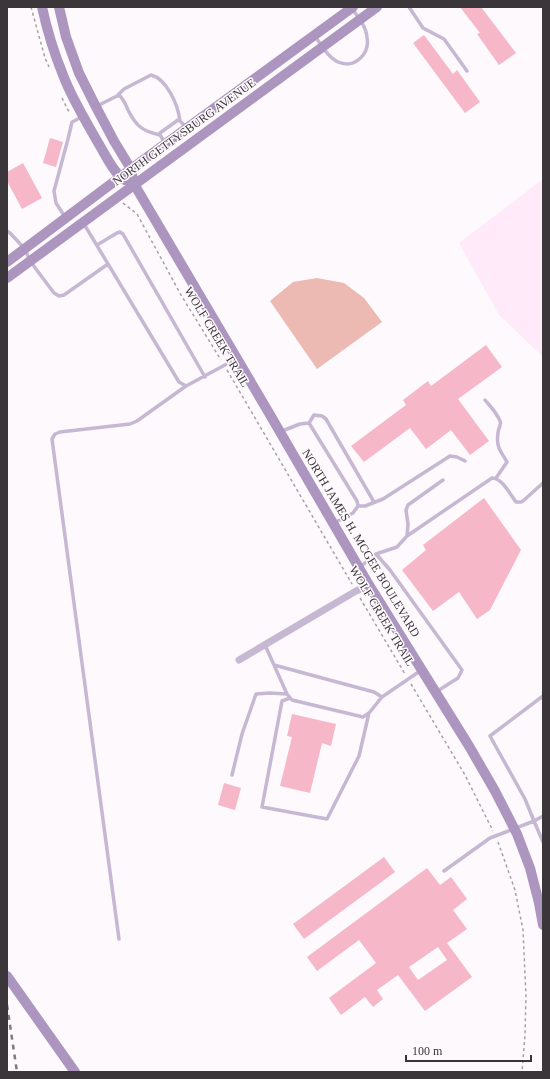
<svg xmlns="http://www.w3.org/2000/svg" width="550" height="1079" viewBox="0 0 550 1079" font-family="'Times New Roman',serif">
<rect width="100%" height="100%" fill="#fef9fc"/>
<!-- built -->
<path fill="#feeaf8" d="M543 179V357L499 315 459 243Z"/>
<!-- green -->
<path fill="#ecb9b3" d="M317 278 344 283 364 298 382 322 317 369 270 301 293 282Z"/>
<!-- building -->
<path fill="#f6b7c8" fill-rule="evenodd" d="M460 7H481L516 53 499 65 477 34 480 33Z
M424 35 453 74 457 70 480 102 465 113 413 43Z
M50 138 63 142 56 167 43 163Z
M23 163 42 198 22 209 7 181V172Z
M486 345 502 367 458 399 489 441 470 455 451 430 426 449 410 428 364 462 351 446 406 405 403 400 428 381 431 386Z
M484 498 521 550 490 610 477 619 459 592 433 611 402 570 426 550 423 545Z
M292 714 336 724 331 746 322 743 310 793 280 786 292 737 287 736Z
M224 783 241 788 235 810 218 805Z
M384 857 395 872 304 939 293 924Z
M427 868 440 885 451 877 467 899 453 910 467 929 447 943 472 977 425 1011 398 975 377 990 383 999 373 1007 365 997 341 1015 329 998 376 963 359 940 317 971 307 957ZM438 947 447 960 418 980 409 967Z"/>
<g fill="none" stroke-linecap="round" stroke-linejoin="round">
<!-- path -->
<path stroke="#a6a1a4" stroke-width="1.5" stroke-dasharray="3 3" stroke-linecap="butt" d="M31 7 45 58 49 67
M62 98 70 114
M123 203 137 214 181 295 221 360
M227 370 352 584
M360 598 405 674
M411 684 465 775 493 831
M498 842 515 890 523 930 526 996 525 1035 522 1072"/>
<!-- lane -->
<path stroke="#c6b7d3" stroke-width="3.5" d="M409 7 423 28 444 39 467 71
M315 36C321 45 328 57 338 62 355 69 370 54 367 37 366 27 359 18 353 10
M117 96 124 89 151 75C167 79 178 105 180 121
M97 106 117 96H120C124 100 126 105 128 110 136 126 142 131 160 135
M165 143 160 135V133L178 120 180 121 186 127
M65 217 56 203 54 191 68 139 72 122 82 117
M84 224 179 382 186 386 236 359
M7 231 10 233 25 249 30 261 54 293 59 296 64 295 108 264
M97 245 117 233 120 232 123 234 205 377
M485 400C490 406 497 413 500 421 502 425 498 428 498 433 496 447 500 450 507 462L496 478
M309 423 357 501 358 506 353 513 334 523
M309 423 314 415 322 416 326 419 374 502
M282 431 300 424 309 423
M358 506H365L383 499 450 456 457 457 465 461
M407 536 408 524 406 510 408 505 443 480
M376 554 390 570 462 670 458 678 436 692
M360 567 376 554 397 547 407 536 492 478C502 478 510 494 516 502H521L523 501 543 483
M265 645 287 694 292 700 363 717 369 713 382 697 420 671
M274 665 374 692 382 697
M543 696 490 736 525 799 534 821 543 816
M290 698 282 701 262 807 327 819 359 756 369 713
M232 775 242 734 256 694 270 693 287 694
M444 871 490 838 534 821 543 842
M119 939 52 439 55 434 60 432 130 424 137 421 186 386"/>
<!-- street -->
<path stroke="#c6b7d3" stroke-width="7" d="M239 660 356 591 369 585"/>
<!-- secondary -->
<path stroke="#ac96bf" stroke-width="10" d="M42 7C47 30 54 53 63 75 72 99 87 123 100 146 106 156 115 175 125 180
M59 7 66 37 79 73 95 105 114 141 131 169 134 184 269 413 369 585 469 746 495 791 517 834 530 868 539 903 543 925
M7 262 131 169 353 7
M7 278 377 7
M7 976 75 1072"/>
<!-- rail -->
<path stroke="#7f7a7e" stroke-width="2.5" stroke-dasharray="5 5" stroke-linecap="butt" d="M7 1005 17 1072"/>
</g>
<g text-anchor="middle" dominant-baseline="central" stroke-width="3" stroke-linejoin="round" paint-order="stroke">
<!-- street labels -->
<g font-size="12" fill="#3b363a" stroke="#fef9fc">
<text transform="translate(184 132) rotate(-36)">NORTH GETTYSBURG AVENUE</text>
<text transform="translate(217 337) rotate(59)">WOLF CREEK TRAIL</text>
<text transform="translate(361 543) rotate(59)">NORTH JAMES H. MCGEE BOULEVARD</text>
<text transform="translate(382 616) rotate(59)">WOLF CREEK TRAIL</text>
</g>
</g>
<!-- border -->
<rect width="550" height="1079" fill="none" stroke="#3b363a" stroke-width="16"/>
<!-- scale -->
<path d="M406 1055v6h125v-6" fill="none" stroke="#3b363a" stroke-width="2"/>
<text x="412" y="1055" font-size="12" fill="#3b363a" stroke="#fef9fc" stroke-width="3" paint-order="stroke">100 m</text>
</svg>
